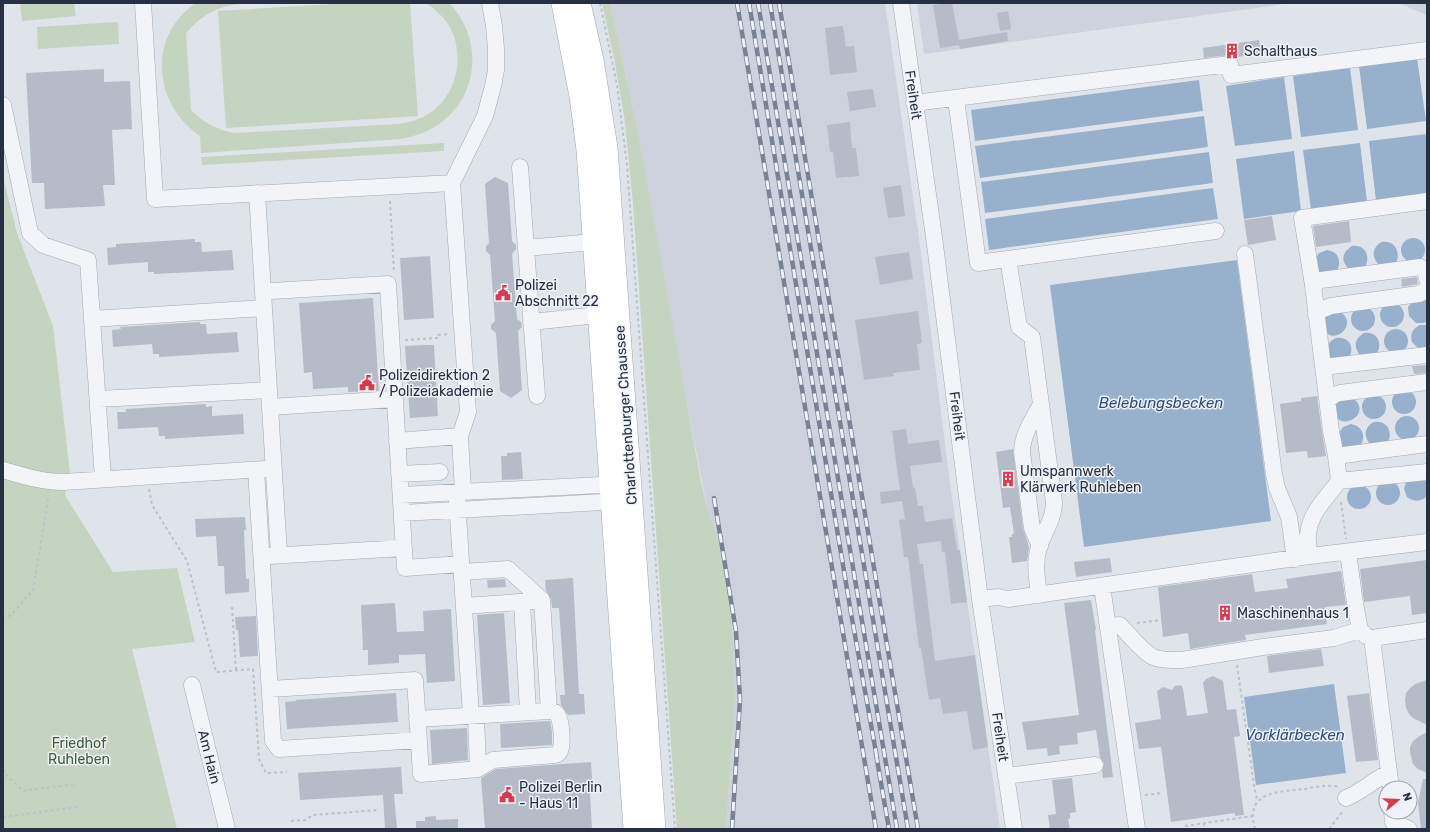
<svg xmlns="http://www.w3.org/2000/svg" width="1430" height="832" viewBox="0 0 1430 832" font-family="Rubik,sans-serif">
<rect width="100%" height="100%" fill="#dfe3ea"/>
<!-- built -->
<path fill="#cdd2dc" d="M610 3H885L919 238 950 483 1000 829H726L735 697 707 507 665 291 636 122Z
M917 3H1291L924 54Z
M1399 3H1427V16L1426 15Z"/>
<!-- green -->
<path fill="#c5d4c0" d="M20 3H74L76 16 22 21Z
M196 3H249C220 5 205 12 186 33L191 110C204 123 217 130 235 133L399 124C408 122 415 121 423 117 455 101 466 61 451 29 445 18 436 10 426 3H449C482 36 480 92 443 121 431 131 416 136 401 139L201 153 200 136C153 104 147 36 196 3Z
M350 3H410L418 116 226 128 218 11Z
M602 3H610L636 122 701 482 707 507 724 562 731 614 735 697 726 829H677L633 204 625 122 615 63Z
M118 22 119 44 38 49 37 27Z
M444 143V151L202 165 201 157Z
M3 177 17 233 53 326 70 473 63 476 66 497 113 572 177 568 195 642 132 649 177 829H3Z"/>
<!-- water -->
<path fill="#97b1cd" d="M1417 58 1426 121 1367 129 1359 66Z
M1350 68 1358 130 1301 137 1293 76Z
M1284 77 1292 139 1235 146 1226 86Z
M1199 80 1203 111 975 141 971 110Z
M1204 116 1208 147 980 178 975 146Z
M1427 134V194L1376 201 1369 141Z
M1360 143 1367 202 1311 210 1303 150Z
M1294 151 1301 211 1244 219 1236 159Z
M1209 152 1213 183 985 213 981 182Z
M1213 188 1218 219 989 250 985 219Z
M1401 250a12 12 0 1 1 24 0a12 12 0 1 1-24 0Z
M1382 242C1395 240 1401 252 1396 263L1379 265C1371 257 1372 247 1382 242Z
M1352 246C1365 244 1371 256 1365 267L1349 269C1340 261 1342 252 1352 246Z
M1327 250C1338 251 1342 261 1337 271L1320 273 1318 271 1315 259 1319 253Z
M1237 260 1271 521 1084 547 1050 285Z
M1424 299 1427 300V321L1424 323H1416L1409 316 1408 307 1413 301Z
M1380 315a12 12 0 1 1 24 0a12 12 0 1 1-24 0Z
M1351 319a12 12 0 1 1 24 0a12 12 0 1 1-24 0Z
M1341 312C1358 325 1335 344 1326 332 1324 329 1324 323 1323 319L1327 313Z
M1420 325H1427V349H1419L1412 342C1410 334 1412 329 1420 325Z
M1384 341a12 12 0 1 1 24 0a12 12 0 1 1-24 0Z
M1364 333C1377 331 1383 343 1377 353L1361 356C1353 348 1354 339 1364 333Z
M1336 338C1349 336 1355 347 1349 358L1330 359C1325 350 1327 342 1336 338Z
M1392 402a12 12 0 1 1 24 0a12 12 0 1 1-24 0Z
M1362 407a12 12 0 1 1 24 0a12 12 0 1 1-24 0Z
M1353 398C1374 415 1338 433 1335 412 1335 408 1335 405 1336 402Z
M1395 428a12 12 0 1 1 24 0a12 12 0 1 1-24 0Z
M1374 422C1387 420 1393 431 1388 442L1371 445C1363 437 1364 427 1374 422Z
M1351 424C1362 426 1366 435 1361 445L1344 447 1342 446 1339 433 1343 427Z
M1426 480 1427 482 1426 497C1420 502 1414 502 1407 497L1404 489 1406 482Z
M1376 493a12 12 0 1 1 24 0a12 12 0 1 1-24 0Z
M1347 497a12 12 0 1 1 24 0a12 12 0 1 1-24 0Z
M1334 684 1346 773 1256 785 1244 697Z"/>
<!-- building -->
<path fill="#b6bcc7" d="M948 3H952L959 40 1007 32 1008 41 960 49 959 45 940 48 933 5Z
M1008 11 1011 29 1000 31 997 13Z
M843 26 846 47 854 46 857 72 830 75 825 28Z
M1259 40 1261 54 1237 57 1233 55H1229L1204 58 1203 48Z
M104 69V82L130 81 132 129 112 130 115 185H103L105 206 45 209 44 183H32L26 73Z
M873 89 876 107 850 111 847 92Z
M850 122 852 148H856L859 176 836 178 833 152H830L827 125Z
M495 177 508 183 512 241 516 245V249L512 254 517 319 521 322 522 327 518 331 522 390 511 398 500 391 496 333 491 329V325L495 321 490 255 486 251V246L489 243 485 184Z
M901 185 905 216 888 218 883 188Z
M1272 216 1276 240 1248 245 1244 220Z
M1349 221 1351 242 1316 247 1313 226Z
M195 239V242H201L202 252 232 250 234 270 154 274V272H148V262L108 265 107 248 116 247V244Z
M909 252 913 279 880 285 875 257Z
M430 256 434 318 404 320 400 258Z
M1417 277 1418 284 1402 287 1401 279Z
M373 298 379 391 348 392V387L313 389 312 372 304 373 299 303Z
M918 311 922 343 917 344 920 370 893 373 894 376 864 380 855 320Z
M200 322V324H206L207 334 237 332 239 352 159 357V354H153L152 344 113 347 112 330 121 329 120 327Z
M424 345H434L438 416 410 418 405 346Z
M1427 365V373L1414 374 1412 366Z
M1317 396 1322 432 1326 456 1308 458 1307 451 1286 453 1280 404 1301 401V398Z
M206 404V407L212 406V416L243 414 244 434 165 439V436H159L158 427 118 429 117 412H126V409Z
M906 429 908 444 939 440 942 462 910 466 913 488 915 487 918 506H923L925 522 952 518 957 550H960L967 602 951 604 945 552H942L941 541 917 544 920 564H923L935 661 975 655 988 747 973 750 967 711 943 714 940 698 929 700 921 648H919L908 557H904L899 520 905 519 902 501 881 504 880 492 900 490 892 431Z
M1013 449 1023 529 1028 543 1029 548 1027 561 1012 563 1009 537H1012V534H1014L1010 507 1003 508 996 452Z
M521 452 523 479 502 480 501 456H507V453Z
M245 517 246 530H244L246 579H249V592L225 594 224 566H218L216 536 196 537 195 519Z
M1110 558 1112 572 1076 577 1074 562Z
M1427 560V613L1412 615 1410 596 1364 602 1360 569Z
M1341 571 1346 605 1325 607 1327 624 1245 635 1246 640 1190 649 1188 633 1163 637 1158 587 1252 574 1255 592 1288 588 1286 579Z
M573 578 579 694H584L585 714 568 715 561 705 560 695H565L559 608H552L551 599 546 591 545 580Z
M505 579 506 587 488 588 487 580Z
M1091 600 1096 630H1095L1113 777 1103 778 1102 771 1104 763 1100 757 1096 730 1077 733 1078 744 1059 746 1060 754 1048 756 1047 748 1027 750 1022 722 1079 715 1064 603Z
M395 603 397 632 424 631 423 611 451 609 455 681 427 683 425 654 399 655V663L368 665V650H363L361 605Z
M504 613 510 703 483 705 477 615Z
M256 616 258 656 240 657 238 630H236L235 617Z
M1321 649 1324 666 1269 673 1267 656Z
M1213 676 1223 681 1227 710 1236 709 1240 736 1234 737 1244 815 1235 816V813L1171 822 1161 747 1139 749 1135 723 1161 719 1157 691 1163 687 1172 690 1175 686 1181 685 1183 689 1187 716 1208 713 1203 683 1206 679Z
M1427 680V725L1413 718 1409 714 1406 708 1405 700 1406 693 1410 688 1415 684Z
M396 693 398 722 287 729 285 702 296 701V700Z
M1369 693 1378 760 1356 762 1347 696Z
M550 721 552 732V745L501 748 500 724Z
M467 728 468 760 432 764 430 730Z
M1427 732V773L1418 769 1413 764 1410 753V747L1413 741 1418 737Z
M591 762 593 793H590L592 829H485L481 778 496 769Z
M401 767 403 794H394L397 829H385L383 795 300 800 298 773Z
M1072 778 1076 812 1070 813V819H1068L1070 829H1050L1048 815 1056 814 1052 780Z
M1423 779H1427V829H1421L1418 803Z
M436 816V820L458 819V829H416V821H425V817Z"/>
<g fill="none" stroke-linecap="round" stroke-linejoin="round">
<defs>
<path id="minor" d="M143 3 155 199 452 183
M901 3 934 237 980 599 1014 829
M956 99 978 263 1216 231
M914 103 1230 64 1231 75 1427 50
M3 105 30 233 43 245 88 260 103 479
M520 167 526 248 593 242
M257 193 279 555
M526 248 537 396
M1245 254 1274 474 1277 488 1289 517 1295 559
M1008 259 1019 327 1032 337 1054 502C1054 519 1044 532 1039 547 1034 563 1037 579 1039 595
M1313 285 1302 218 1427 201
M272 291 388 284 405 568 461 564
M1316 315 1321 310 1331 306 1419 294 1425 291 1427 288
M92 319 264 308
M531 322 598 315
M1323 367 1427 355
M98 399 269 390
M1328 400 1334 395 1340 393 1427 382
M270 407 395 399
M397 441 460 436
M1336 456 1331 431 1313 285 1321 280 1420 267 1425 270 1427 279
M3 470C23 476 43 482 64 482L265 469
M256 470 273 741 279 749 419 740
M399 474 440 472
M1339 481 1427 472
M463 492 460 436 468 412 452 183 485 116 493 86 496 70V49L494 26 490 3
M401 495 621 484
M457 500 471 715
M402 513 622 501
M1040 546 1032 528 1022 452C1022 435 1033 419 1041 404
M1348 552 1355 603 1360 630 1366 636 1372 638 1427 630
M269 556 404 548
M1310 556C1309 549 1307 542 1308 535 1310 512 1326 499 1339 481L1336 456 1427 444
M462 572 508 569 542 600 549 711
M1102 586 1137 829
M980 599 998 597 1008 599 1310 556 1427 542
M522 602 528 712
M464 606 533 601
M1108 627 1120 625C1129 635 1142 651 1153 657 1162 661 1172 660 1182 660L1263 647 1334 638 1360 630
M1372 638 1391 788
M192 685 227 829
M270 689 415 680 421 774 478 769 493 760 555 755C558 754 559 754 560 751 563 744 562 718 556 713 554 711 551 711 549 711L417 719
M476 716 478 769
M1006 776 1095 765
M1346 798C1362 792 1374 779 1389 773
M1392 812 1393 822 1409 829"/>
<path id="major" d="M562 3 580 96 587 150 634 829
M580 3 593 60 607 148 655 829"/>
</defs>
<!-- minor casing -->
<use href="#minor" stroke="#a4aab4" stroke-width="17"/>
<!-- major casing -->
<use href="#major" stroke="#9ea7b7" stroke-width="22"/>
<!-- path -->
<path stroke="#bdc1c9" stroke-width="2" stroke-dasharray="3 3" stroke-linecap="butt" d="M600 3 617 85 627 165 675 829
M390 201 394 272
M405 340 438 338V335L449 334
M149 489 152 505 187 561 216 672 253 669 259 759 266 773 287 772
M1341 502 1346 539
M232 607 236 671
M3 620 13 613 33 590 49 495
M1137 623 1161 620
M1237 665 1254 785 1257 800
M3 769 8 777 23 791 75 784
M1145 795 1161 793
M3 817 78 807
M291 821 305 820 313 815 378 810
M1204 823 1205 829
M1185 826 1252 816
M1255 829C1244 791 1278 792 1304 789 1315 787 1328 784 1339 787
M1329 829 1343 811"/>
<!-- minor -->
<use href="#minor" stroke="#f2f4f8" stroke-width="16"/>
<!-- major -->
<use href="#major" stroke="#fff" stroke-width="21"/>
<defs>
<path id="rail" d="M737 3 876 829
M749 3 851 613 877 758
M758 3 897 829
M770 3 908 829
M779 3 918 829
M714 498 736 631 740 700 732 829
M876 754 889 829"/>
</defs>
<!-- rail casing -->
<use href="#rail" stroke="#778295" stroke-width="4.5"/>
<!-- rail -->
<use href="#rail" stroke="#eff2f7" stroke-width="3" stroke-dasharray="9" stroke-linecap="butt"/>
</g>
<!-- icons -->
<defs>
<symbol id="building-bare" viewBox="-9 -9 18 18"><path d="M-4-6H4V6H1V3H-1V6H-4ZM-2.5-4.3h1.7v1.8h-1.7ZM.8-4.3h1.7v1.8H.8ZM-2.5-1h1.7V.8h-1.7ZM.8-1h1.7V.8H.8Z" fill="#d93a50" stroke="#eff2f7" stroke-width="2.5" paint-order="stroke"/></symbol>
<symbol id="civic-bare" viewBox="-9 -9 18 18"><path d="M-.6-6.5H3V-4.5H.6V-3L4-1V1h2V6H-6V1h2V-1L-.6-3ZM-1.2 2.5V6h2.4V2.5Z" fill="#d93a50" stroke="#eff2f7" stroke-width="2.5" paint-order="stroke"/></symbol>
</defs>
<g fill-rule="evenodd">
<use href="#building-bare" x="1221" y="40" width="22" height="22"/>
<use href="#civic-bare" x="492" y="282" width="22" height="22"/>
<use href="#civic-bare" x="356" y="372" width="22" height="22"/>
<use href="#building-bare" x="997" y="468" width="22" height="22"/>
<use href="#building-bare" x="1214" y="602" width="22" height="22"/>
<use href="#civic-bare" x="496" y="784" width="22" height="22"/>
</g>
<g text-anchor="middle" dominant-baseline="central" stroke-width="3" stroke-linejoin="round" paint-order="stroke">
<!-- poi labels -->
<g font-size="14" fill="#273042" stroke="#eff2f7" text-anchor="start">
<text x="1244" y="51">Schalthaus</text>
<text x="515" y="285">Polizei<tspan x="515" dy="16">Abschnitt 22</tspan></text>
<text x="379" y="375">Polizeidirektion 2<tspan x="379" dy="16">/ Polizeiakademie</tspan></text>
<text x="1020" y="471">Umspannwerk<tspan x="1020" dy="16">Klärwerk Ruhleben</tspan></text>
<text x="1237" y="613">Maschinenhaus 1</text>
<text x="519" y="787">Polizei Berlin<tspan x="519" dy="16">- Haus 11</tspan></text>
</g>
<!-- street labels -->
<g font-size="14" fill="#273042" stroke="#eff2f7">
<text transform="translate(913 95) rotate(82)">Freiheit</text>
<text transform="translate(626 415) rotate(-94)">Charlottenburger Chaussee</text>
<text transform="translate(957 416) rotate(83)">Freiheit</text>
<text transform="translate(1000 737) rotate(82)">Freiheit</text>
<text transform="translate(209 757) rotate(76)">Am Hain</text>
</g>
<!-- park labels -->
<g font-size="14" fill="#3b5f33" stroke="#eff2f7">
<text x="79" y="743">Friedhof<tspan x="79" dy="16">Ruhleben</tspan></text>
</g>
<!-- water labels -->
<g font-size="15" font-style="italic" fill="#2d4f7a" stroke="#eff2f7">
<text x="1161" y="403">Belebungsbecken</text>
<text x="1295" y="735">Vorklärbecken</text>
</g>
</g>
<!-- border -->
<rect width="1430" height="832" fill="none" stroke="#273042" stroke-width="8"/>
<!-- north arrow -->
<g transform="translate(1398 800) rotate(71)"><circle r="19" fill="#eff2f7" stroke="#9fa4af"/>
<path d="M0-3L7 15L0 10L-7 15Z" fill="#d93a50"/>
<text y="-6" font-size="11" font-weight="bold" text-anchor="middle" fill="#273042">N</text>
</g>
</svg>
